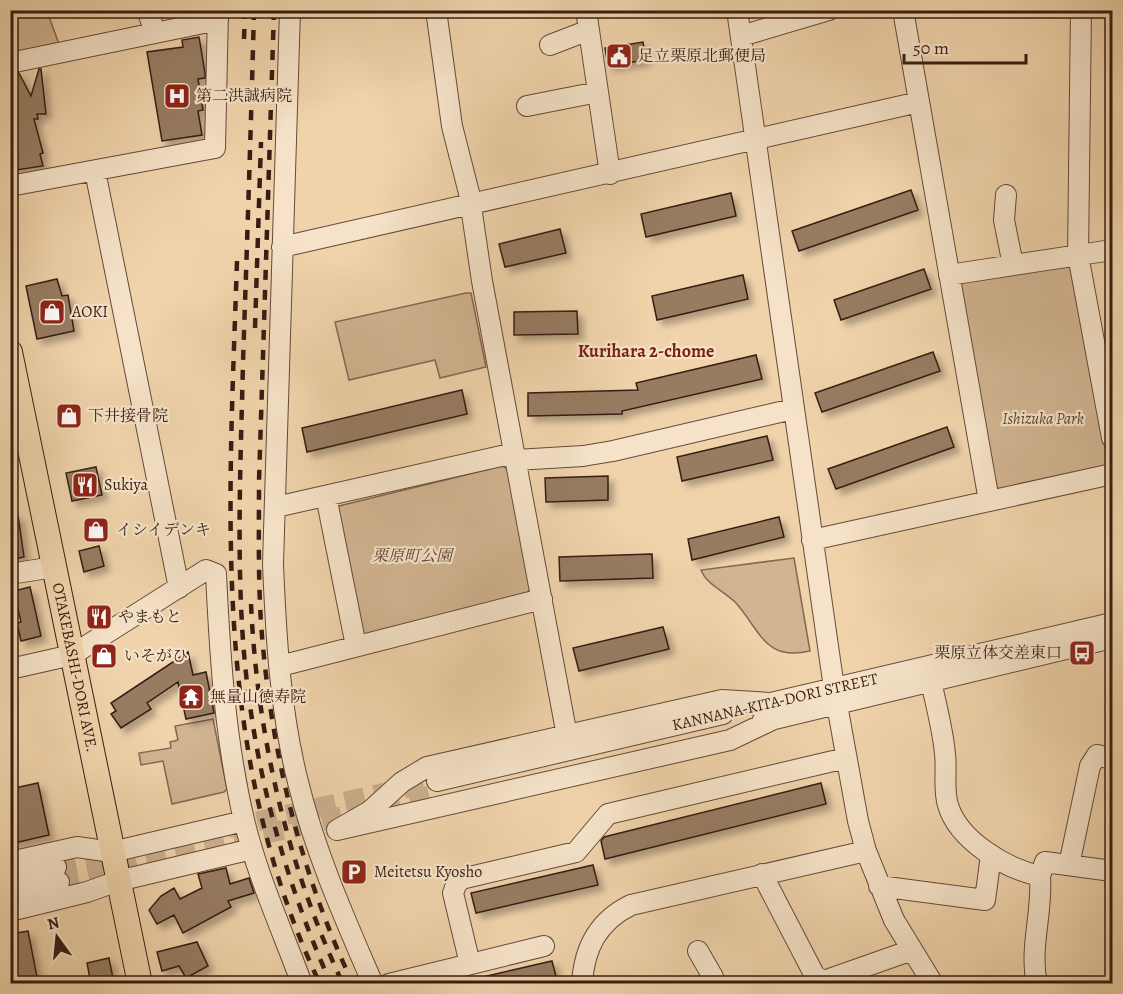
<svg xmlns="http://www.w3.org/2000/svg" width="1123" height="994" viewBox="0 0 1123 994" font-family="Alegreya,'Noto Serif JP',serif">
<defs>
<filter id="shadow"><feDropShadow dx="5.5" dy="5.5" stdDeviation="3" flood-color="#0004"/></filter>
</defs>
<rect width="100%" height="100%" fill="#f0d3ab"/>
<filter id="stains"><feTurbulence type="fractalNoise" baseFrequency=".00333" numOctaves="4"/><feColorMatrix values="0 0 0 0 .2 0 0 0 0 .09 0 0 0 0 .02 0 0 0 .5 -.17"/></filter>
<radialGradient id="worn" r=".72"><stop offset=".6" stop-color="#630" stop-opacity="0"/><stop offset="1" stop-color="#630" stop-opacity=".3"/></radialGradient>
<!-- green -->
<path fill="#d1b491" stroke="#846852" stroke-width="1.5" d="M10 11H47L60 47 11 59Z
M1071 265 1075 268 1109 459 1105 467 1002 490 995 487 960 287 965 279Z
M466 293H471L486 367 440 378 435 360 349 380 335 322Z
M502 466 508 469 531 588 526 595 366 636 359 631 335 513 339 506Z
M794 558 810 651C764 662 760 629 735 602 724 591 706 584 701 570Z
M213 719 227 789 224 792 172 804 163 761 141 765 139 753 171 748 170 742 178 740 175 726Z"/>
<!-- building -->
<path fill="#977c62" stroke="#371d13" stroke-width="1.5" filter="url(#shadow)" d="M199 37 205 73V78L198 79 203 110 198 111 202 135 162 141 147 52 183 47 182 40Z
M643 42 646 60 608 66 605 48Z
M39 69H41L46 114H37L38 119H34L43 153 40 154 43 166 10 171V75L19 73 31 96Z
M911 190 918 210 799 251 792 231Z
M731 193 736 216 646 237 641 214Z
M560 229 566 253 505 267 499 244Z
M924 269 931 289 841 320 834 300Z
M743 275 748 299 657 320 652 296Z
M57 279 62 296 68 295 74 331 37 339 26 286Z
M577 311 578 334 514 335V312Z
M933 352 940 371 822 412 815 393Z
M756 355 762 379 622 411V414L528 416V393L638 390 636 383Z
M462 390 467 414 307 452 302 428Z
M947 427 954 447 836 489 828 469Z
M767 436 773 460 682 481 677 457Z
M96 467 102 495 72 501 66 473Z
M608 476V500L546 502 545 478Z
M10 515H18L24 557 10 560Z
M779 517 784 537 692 560 688 539Z
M99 546 104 566 84 572 79 551Z
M652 554 653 578 560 581 559 557Z
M30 587 41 636 21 641 17 623 21 622 14 591Z
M663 627 669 649 579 671 573 648Z
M188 652 193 675 206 672 214 713 186 719 178 682 147 703 151 709 121 728 111 714 116 711 111 703Z
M38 783 49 835 10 844V789Z
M821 783 826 804 605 859 601 841 604 837Z
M593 865 598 885 476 913 471 893Z
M226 868 230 884 249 878 254 893 228 901 231 907 183 933 174 915 157 924 149 910 161 896 174 888 180 899 202 888 198 874Z
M28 931 37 977 10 979V934Z
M197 942 208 966 186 978 179 966 162 971 157 952Z
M109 958 114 984H91L87 963Z
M552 961 558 984H479L478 978Z"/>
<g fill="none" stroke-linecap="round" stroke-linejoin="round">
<!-- minor-tunnel -->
<path stroke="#cbaf8d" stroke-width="20" stroke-dasharray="20 10" stroke-linecap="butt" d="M228 828 437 781
M56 867 115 853
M59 882 437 794"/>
<defs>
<path id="minor" d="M147 10 155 32
M290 10 273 564C276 636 280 711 298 782 315 852 344 917 373 984
M436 10 452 126 469 193 482 281 567 736
M586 10 610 174
M737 10 834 688 858 821 866 851 894 920 933 984
M903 10 989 501
M1081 10 1078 255 1112 438
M741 36 829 10
M550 45 589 30
M10 63 218 20
M527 106 598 92
M95 171 179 588
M10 186 215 148 218 10
M1006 195 1004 220 1013 265
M282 247 919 102
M949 275 1112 250
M516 460 583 456 613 451 793 409
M326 496 356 646
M276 507 514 453
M812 540 1112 474
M10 574 54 567
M280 666 542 599
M10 669 72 655 206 570 216 574C220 657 225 739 244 820 257 875 282 930 302 984
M931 681C936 705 943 730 945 754 947 770 943 790 948 805 958 840 1006 869 1040 876 1043 912 1029 948 1037 984
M770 703 722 700 427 767 402 782 370 811 337 830 730 740 774 719
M758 706 1112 623
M762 722 1112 638
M437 781 723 714
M10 862 77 847 112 852 244 821
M1069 865 1090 766 1097 755 1112 759
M762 874 815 976 824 981 912 950
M1040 876 1045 862 1112 871
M10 877 56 867
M879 886 985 900 991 855
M10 893 59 882
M10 911 87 892 118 881 252 849
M698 951 713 977 705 984
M470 964 453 893 456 885 461 879 576 852 608 814 846 758
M389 984 544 946
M582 984C584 948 598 921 631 905L866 851"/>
<g id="major">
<path id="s1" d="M10 352 140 984"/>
</g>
</defs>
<!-- minor casing -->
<use href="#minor" stroke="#654a39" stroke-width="22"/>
<!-- major casing -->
<use href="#major" stroke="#371d13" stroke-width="26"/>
<!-- minor -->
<use href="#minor" stroke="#f5e2c8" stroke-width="20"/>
<!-- major -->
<use href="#major" stroke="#f0d3ab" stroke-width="24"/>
<!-- rail -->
<path stroke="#371d13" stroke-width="4.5" stroke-dasharray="10 10" stroke-linecap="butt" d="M254 10C251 128 247 245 243 362 241 450 237 537 242 625 249 749 280 870 331 984
M274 10 259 481C259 528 258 576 261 623 270 747 299 870 353 984
M244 39 245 10
M237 261C229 509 210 752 320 984
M255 328 261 142
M251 604C257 735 287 865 343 984"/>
</g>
<!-- icons -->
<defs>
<symbol id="civic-square" viewBox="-11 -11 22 22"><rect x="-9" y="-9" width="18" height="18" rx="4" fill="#8f2418" stroke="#f5e2c8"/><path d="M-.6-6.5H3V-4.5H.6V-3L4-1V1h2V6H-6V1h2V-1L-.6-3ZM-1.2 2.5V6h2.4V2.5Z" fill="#fff"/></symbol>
<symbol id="hospital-square" viewBox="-11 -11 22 22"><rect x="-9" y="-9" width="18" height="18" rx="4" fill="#8f2418" stroke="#f5e2c8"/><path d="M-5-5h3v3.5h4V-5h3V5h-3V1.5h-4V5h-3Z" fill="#fff"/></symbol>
<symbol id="shop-square" viewBox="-11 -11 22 22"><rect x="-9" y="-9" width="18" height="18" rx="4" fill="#8f2418" stroke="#f5e2c8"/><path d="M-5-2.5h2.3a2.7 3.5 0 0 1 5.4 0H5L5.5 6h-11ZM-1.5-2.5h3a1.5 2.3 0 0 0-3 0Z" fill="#fff"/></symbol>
<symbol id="restaurant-square" viewBox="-11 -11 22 22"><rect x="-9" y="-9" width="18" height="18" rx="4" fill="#8f2418" stroke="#f5e2c8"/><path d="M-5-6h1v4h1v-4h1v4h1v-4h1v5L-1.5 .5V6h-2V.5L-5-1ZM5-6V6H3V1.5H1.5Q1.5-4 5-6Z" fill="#fff"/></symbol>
<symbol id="bus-square" viewBox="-11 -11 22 22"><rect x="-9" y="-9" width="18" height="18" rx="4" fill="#8f2418" stroke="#f5e2c8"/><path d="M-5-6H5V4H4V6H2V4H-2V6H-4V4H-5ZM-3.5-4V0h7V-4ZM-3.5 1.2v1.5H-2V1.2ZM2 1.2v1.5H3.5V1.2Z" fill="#fff"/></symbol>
<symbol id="temple-square" viewBox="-11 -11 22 22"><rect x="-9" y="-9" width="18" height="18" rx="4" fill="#8f2418" stroke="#f5e2c8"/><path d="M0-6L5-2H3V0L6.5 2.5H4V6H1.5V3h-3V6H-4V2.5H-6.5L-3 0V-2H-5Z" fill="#fff"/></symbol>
<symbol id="parking-square" viewBox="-11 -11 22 22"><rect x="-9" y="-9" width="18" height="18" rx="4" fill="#8f2418" stroke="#f5e2c8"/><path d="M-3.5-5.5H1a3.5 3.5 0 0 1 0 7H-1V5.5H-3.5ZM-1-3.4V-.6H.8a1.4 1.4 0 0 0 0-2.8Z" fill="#fff"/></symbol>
</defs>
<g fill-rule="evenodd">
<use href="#civic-square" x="604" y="41" width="30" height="30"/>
<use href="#hospital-square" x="162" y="81" width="30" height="30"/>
<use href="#shop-square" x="37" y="297" width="30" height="30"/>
<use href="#shop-square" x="54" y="401" width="30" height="30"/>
<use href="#restaurant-square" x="70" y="470" width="30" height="30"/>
<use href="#shop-square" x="81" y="515" width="30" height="30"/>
<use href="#restaurant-square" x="84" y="602" width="30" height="30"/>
<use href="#bus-square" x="1067" y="638" width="30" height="30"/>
<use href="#shop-square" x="89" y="641" width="30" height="30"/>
<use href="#temple-square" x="176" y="682" width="30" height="30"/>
<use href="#parking-square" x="339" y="857" width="30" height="30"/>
</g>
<g text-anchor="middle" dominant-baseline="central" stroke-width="4.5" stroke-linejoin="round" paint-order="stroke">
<!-- poi labels -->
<g font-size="16" fill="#371d13" stroke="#f5e2c8" text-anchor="start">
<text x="638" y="56">足立栗原北郵便局</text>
<text x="196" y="96">第二洪誠病院</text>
<text x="72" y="312">AOKI</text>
<text x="88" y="416">下井接骨院</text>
<text x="104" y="485">Sukiya</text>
<text x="116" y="530">イシイデンキ</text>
<text x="118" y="617">やまもと</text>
<text x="1062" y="653" text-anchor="end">栗原立体交差東口</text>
<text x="124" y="656">いそがひ</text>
<text x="210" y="697">無量山徳寿院</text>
<text x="374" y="872">Meitetsu Kyosho</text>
</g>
<!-- park labels -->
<g font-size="16" font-style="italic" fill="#5e4332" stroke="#f5e2c8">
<text x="1043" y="419">Ishizuka Park</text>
<text x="412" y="556">栗原町公園</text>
</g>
<!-- street labels -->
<g font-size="16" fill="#371d13" stroke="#f5e2c8">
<text stroke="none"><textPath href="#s1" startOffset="322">OTAKEBASHI-DORI AVE.</textPath></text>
<text transform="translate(775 702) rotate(-13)">KANNANA-KITA-DORI STREET</text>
</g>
<!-- neighbourhood labels -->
<g font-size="18" font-weight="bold" fill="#7a1f14" stroke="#f5e2c8">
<text x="646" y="351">Kurihara 2-chome</text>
</g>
</g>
<!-- margin -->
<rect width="1123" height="994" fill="none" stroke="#f0d3ab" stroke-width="36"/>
<rect x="12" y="12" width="1099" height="970" fill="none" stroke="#371d13" stroke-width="3"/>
<rect x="18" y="18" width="1087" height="958" fill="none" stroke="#371d13" stroke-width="1.5"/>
<!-- north arrow -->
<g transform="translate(57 937) rotate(345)" stroke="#f5e2c8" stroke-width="4.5" paint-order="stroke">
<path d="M0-4.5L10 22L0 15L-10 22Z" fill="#371d13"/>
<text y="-9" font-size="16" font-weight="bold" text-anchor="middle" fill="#371d13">N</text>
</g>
<!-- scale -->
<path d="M904 54v9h122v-9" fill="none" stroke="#371d13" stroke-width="3"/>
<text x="913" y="54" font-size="18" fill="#371d13" stroke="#f5e2c8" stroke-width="4.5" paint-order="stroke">50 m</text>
<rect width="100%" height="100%" filter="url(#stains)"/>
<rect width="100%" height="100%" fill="url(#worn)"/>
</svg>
